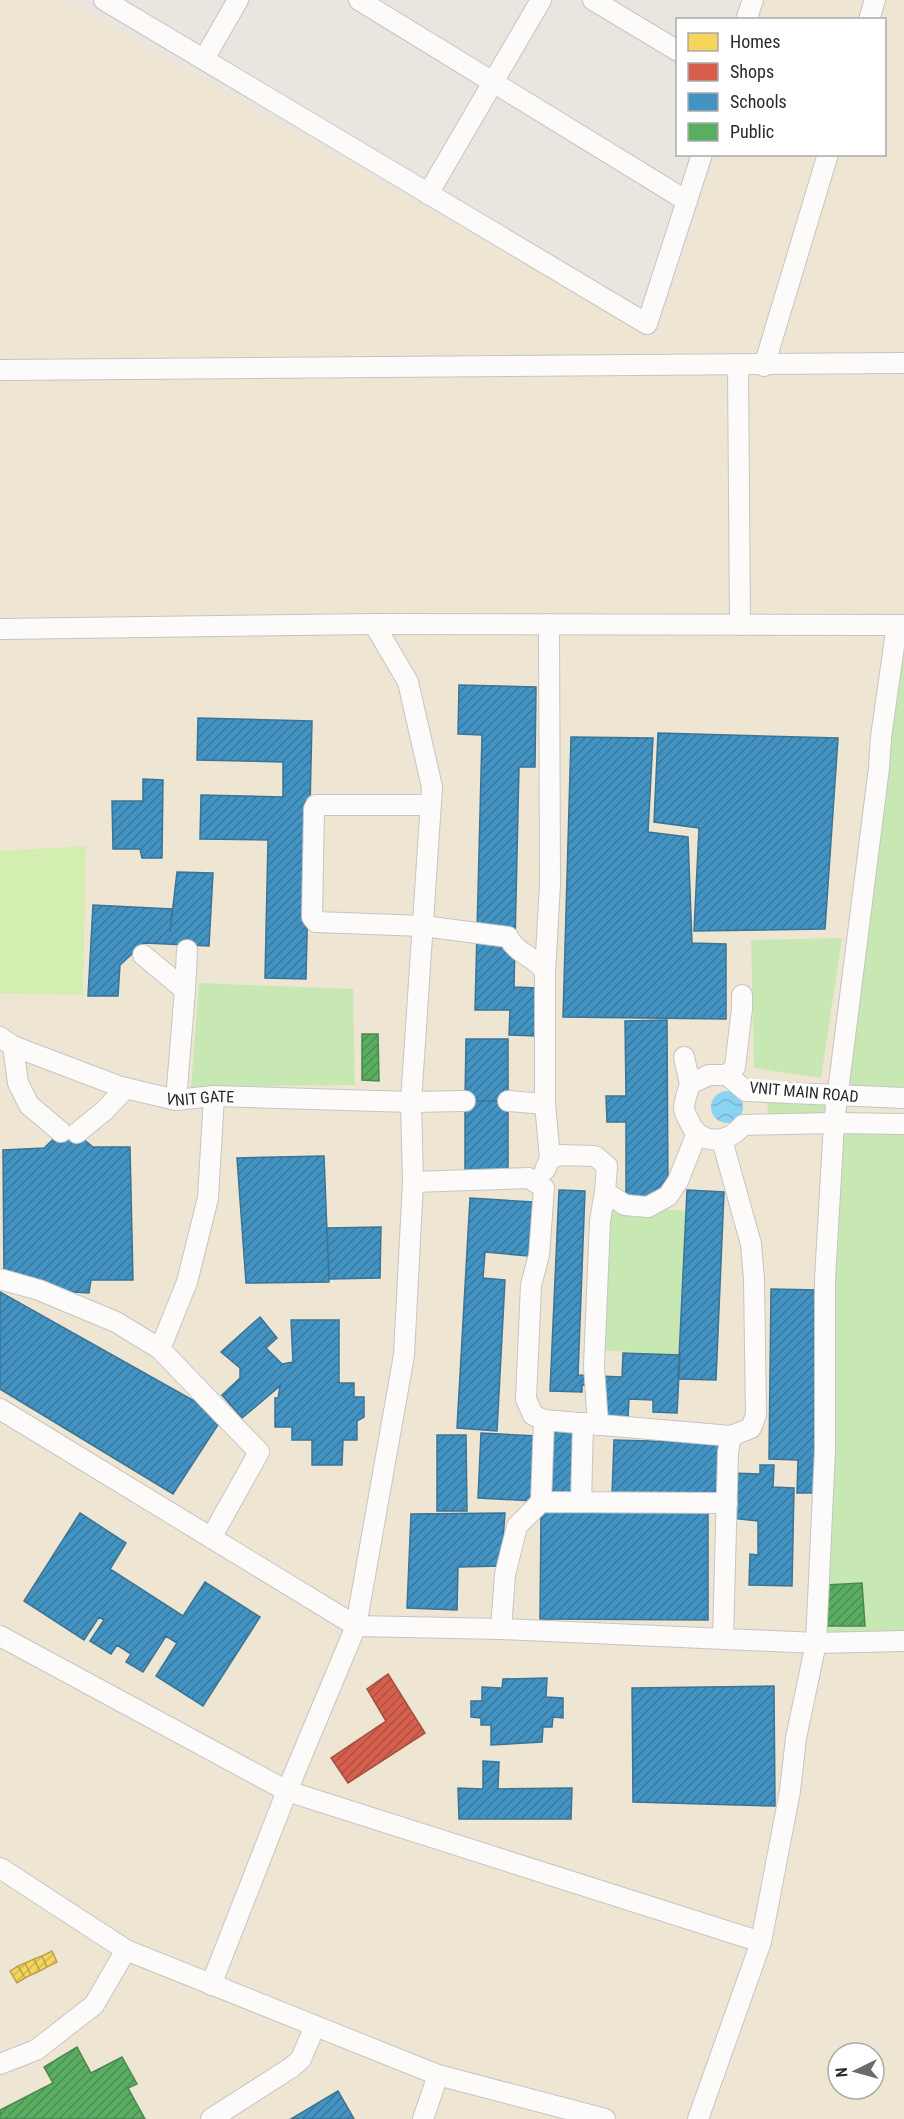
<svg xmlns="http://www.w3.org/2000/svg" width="904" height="2119" viewBox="0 0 904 2119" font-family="'Roboto Condensed',sans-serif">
<defs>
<pattern id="water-waves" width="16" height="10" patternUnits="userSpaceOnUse" patternTransform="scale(1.5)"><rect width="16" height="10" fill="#8ad3f3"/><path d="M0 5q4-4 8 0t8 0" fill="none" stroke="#77b5d0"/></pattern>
<pattern id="homes-hatch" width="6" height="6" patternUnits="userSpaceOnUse" patternTransform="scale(1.5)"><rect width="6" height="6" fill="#f6d55c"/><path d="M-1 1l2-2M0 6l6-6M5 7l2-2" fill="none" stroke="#d3b750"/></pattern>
<pattern id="shops-hatch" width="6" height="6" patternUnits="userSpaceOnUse" patternTransform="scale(1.5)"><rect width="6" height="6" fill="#d6604d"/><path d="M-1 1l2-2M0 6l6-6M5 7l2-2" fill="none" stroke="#ae4f40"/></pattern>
<pattern id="schools-hatch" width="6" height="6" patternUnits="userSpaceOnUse" patternTransform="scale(1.5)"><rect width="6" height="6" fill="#4393c3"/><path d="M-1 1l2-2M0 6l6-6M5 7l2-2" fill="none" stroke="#38789f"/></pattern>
<pattern id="public-hatch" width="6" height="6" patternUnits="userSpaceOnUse" patternTransform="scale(1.5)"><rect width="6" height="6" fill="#5aae61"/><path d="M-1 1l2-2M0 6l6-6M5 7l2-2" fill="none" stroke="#4b8e50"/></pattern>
</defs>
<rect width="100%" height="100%" fill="#eae5de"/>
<!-- education -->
<path fill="#eee6d2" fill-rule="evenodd" d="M0 0H65L655 339 715 155 884 154V20L759 19 766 0H904V2119H0ZM838 2053H874V2089H838Z"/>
<!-- green -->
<path fill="#c7e8b3" d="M904 625V1098L838 1096Z
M842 938 821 1078 754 1068 751 940Z
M199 983 353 989 355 1085 191 1087Z
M767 1097 827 1099 830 1115H768Z
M834 1123 904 1124V1639L816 1643Z
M609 1204 685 1211 680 1355 599 1350Z"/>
<!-- pitch -->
<path fill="#d4edb0" d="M86 846 83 995 0 993V851Z"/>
<!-- water -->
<path fill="url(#water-waves)" d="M711 1107a16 16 0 1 1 32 0a16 16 0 1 1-32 0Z"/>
<!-- homes -->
<path fill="url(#homes-hatch)" stroke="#b9a24d" stroke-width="1.5" d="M52 1951 57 1962 47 1967 42 1956Z
M42 1956 47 1967 40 1971 34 1959Z
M34 1959 40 1971 31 1975 25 1963Z
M25 1963 31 1975 25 1978 18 1966Z
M18 1966 25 1978 17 1983 10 1971Z
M338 2091 354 2119H291Z"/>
<!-- shops -->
<path fill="url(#shops-hatch)" stroke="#a25042" stroke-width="1.5" d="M388 1674 425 1733 348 1783 331 1758 386 1721 367 1689Z"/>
<!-- schools -->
<path fill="url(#schools-hatch)" stroke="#3c7495" stroke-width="1.5" d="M459 685 536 687 535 767H519L514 987 538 988 537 1036 509 1035 510 1010H475L482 735 458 734Z
M198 718 312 721 306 979 265 978 268 840 200 839 201 795 283 797V762L197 760Z
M658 733 838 738 825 929 694 931 699 828 654 822Z
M571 737 653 738 648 832 688 837 692 943 726 944V1019L563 1017Z
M143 779 163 780 162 858H142L140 849H113L112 801H143Z
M177 872 213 873 209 946 144 943 120 965 118 996H88L93 905 172 909 170 932Z
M667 1020 668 1196H626V1122H607L606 1096H626L625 1021Z
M466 1039H508V1101H465Z
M465 1101H508V1172H465Z
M67 1126 93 1147H130L133 1280H91L89 1293 39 1290 4 1280 3 1150 44 1148Z
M324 1156 329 1282 246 1283 237 1158Z
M559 1190 585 1191 578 1375 622 1377 623 1353 680 1355 677 1413 653 1412V1400L629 1399 628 1417 601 1416 602 1386 582 1385V1392L550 1391Z
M687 1190 724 1192 716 1380 678 1379Z
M470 1198 533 1202 528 1256 485 1252 483 1278 505 1280 497 1431 457 1428Z
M381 1227 380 1278 329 1279 327 1228Z
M771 1289 818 1290 816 1493H797L798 1460 769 1459Z
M0 1292 223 1417 173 1494 0 1389Z
M260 1317 277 1338 266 1348 282 1364 293 1362 291 1320H339V1383H354V1397H364V1417L357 1421V1440H343L342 1465H312V1440H292V1427H275V1398H278L280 1386 242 1418 222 1395 240 1378V1368L221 1352Z
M546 1425 580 1426 578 1501 544 1500Z
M481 1433 537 1436 534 1501 478 1498Z
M437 1435H466L467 1511H437Z
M614 1440 723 1443 720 1499 612 1495Z
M760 1465H774L773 1487 794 1488 792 1586 749 1585 750 1554 758 1555V1521L731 1518 732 1473 760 1474Z
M541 1511 708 1512V1620L540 1619Z
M80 1513 126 1543 110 1569 183 1616 205 1582 260 1617 203 1706 156 1676 177 1643 166 1636 143 1672 126 1662 131 1654 117 1645 111 1654 90 1641 104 1620 99 1617 84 1640 24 1601Z
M505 1513 501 1566 458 1567 457 1610 407 1608 411 1514Z
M547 1678 546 1697 563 1698V1718L553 1717 552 1727H543L542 1742 491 1745V1725H481V1718L471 1717V1701H482V1687L502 1688 503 1679Z
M774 1686 775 1806 633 1802 632 1688Z
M483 1761 499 1762 498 1789 572 1788 571 1819H459L458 1788 483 1789Z
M338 2091 354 2119H291Z"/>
<!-- public -->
<path fill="url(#public-hatch)" stroke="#4c8650" stroke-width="1.5" d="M362 1034H378L379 1081 362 1080Z
M862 1583 865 1626H826V1585Z
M77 2047 91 2073 122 2057 137 2084 128 2088 145 2119H0V2110L53 2083 44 2067Z"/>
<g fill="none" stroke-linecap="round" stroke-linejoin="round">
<defs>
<g id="minor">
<path d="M104 0 647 324 702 154"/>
<path d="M359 0 687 201"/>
<path d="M593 0 678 51"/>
<path d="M746 20 753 0"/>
<path d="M869 20 875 0"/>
<path d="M204 59 238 0"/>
<path d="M428 194 541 0"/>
<path d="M738 366 740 625"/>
<path d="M764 366 828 154"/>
<path d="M0 370 904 363"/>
<path d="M0 629 374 624 904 625"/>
<path d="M430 805H316L314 809 312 917 316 922 423 926 508 937C518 955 534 956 545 971V1104L550 1158"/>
<path d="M143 955 185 990 176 1100"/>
<path d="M545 971 550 885 549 624"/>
<path d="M185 990 187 950"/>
<path id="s1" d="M0 1037 13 1046 121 1087 176 1100 214 1096 411 1102 465 1101"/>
<path d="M13 1046 18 1083 29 1105 61 1132"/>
<path d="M684 1057 690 1084"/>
<path d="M727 1075 735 1067 742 1009V995"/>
<path d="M904 1098 746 1091 727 1075H709L690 1084C688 1091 684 1101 684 1108 684 1112 687 1117 689 1121 699 1145 727 1145 743 1125L834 1123 904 1124"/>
<path d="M508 1101 545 1104"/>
<path d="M77 1133 104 1111 126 1088"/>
<path d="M722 1140 751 1244 754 1279 756 1415 751 1428 731 1436 728 1452 723 1639"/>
<path d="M545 1170 550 1158 561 1155 595 1156 607 1166 605 1192 625 1205 648 1207 668 1196 678 1181 697 1133"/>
<path d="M413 1182 529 1178 544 1188 539 1255 531 1285 526 1399 533 1415 544 1420 731 1436"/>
<path d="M0 1279 39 1290 116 1322 160 1349 259 1452 211 1538"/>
<path d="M160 1349 187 1282 208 1198 214 1096"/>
<path d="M0 1409 356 1626 501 1629 816 1643 904 1641"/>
<path d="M598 1425 594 1366 600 1221 605 1192"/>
<path d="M541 1502 544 1420"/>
<path d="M581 1502 583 1423"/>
<path d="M501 1629 505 1575 517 1526 541 1502 727 1503"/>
<path d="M0 1636 287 1791 761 1942"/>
<path d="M0 1868 126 1950 438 2075 605 2119"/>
<path d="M211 1985 287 1791 356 1626 404 1355 413 1182 411 1102 432 787 408 682 374 624"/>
<path d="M0 2064 36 2050 94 2005 126 1950"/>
<path d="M211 2119 292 2067 301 2059 315 2026"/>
<path d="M423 2119 438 2075"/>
<path d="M698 2119 761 1942 790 1791 796 1738 816 1643 825 1450V1279L834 1123 879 768 881 737 897 625"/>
</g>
</defs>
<!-- minor casing -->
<use href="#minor" stroke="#c6c4c5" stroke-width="22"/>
<!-- minor -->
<use href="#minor" stroke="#fcfbfa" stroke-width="20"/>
</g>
<g text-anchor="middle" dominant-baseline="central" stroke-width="6" stroke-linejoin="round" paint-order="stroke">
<!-- street labels -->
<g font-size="16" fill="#2a2a2a" stroke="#fff">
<text transform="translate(804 1092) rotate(5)">VNIT MAIN ROAD</text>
<text stroke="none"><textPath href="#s1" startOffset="212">VNIT GATE</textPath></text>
</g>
</g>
<!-- legend -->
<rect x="676" y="18" width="210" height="138" fill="#ffffff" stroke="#aaaaaa" stroke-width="1.5"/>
<rect x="688" y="33" width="30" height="18" fill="#f6d55c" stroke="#aaaaaa" stroke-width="1.5"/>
<text x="730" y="48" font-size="18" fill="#2a2a2a">Homes</text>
<rect x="688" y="63" width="30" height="18" fill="#d6604d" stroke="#aaaaaa" stroke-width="1.5"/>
<text x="730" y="78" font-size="18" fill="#2a2a2a">Shops</text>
<rect x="688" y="93" width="30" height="18" fill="#4393c3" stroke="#aaaaaa" stroke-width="1.5"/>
<text x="730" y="108" font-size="18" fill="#2a2a2a">Schools</text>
<rect x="688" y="123" width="30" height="18" fill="#5aae61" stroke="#aaaaaa" stroke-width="1.5"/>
<text x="730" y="138" font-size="18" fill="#2a2a2a">Public</text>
<!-- north arrow -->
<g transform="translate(856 2071) rotate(265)"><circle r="28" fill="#ffffff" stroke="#aaaaaa" stroke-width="1.5"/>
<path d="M0-4.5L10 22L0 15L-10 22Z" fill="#6d6b69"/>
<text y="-9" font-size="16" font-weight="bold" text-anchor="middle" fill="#2a2a2a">N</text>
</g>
</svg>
